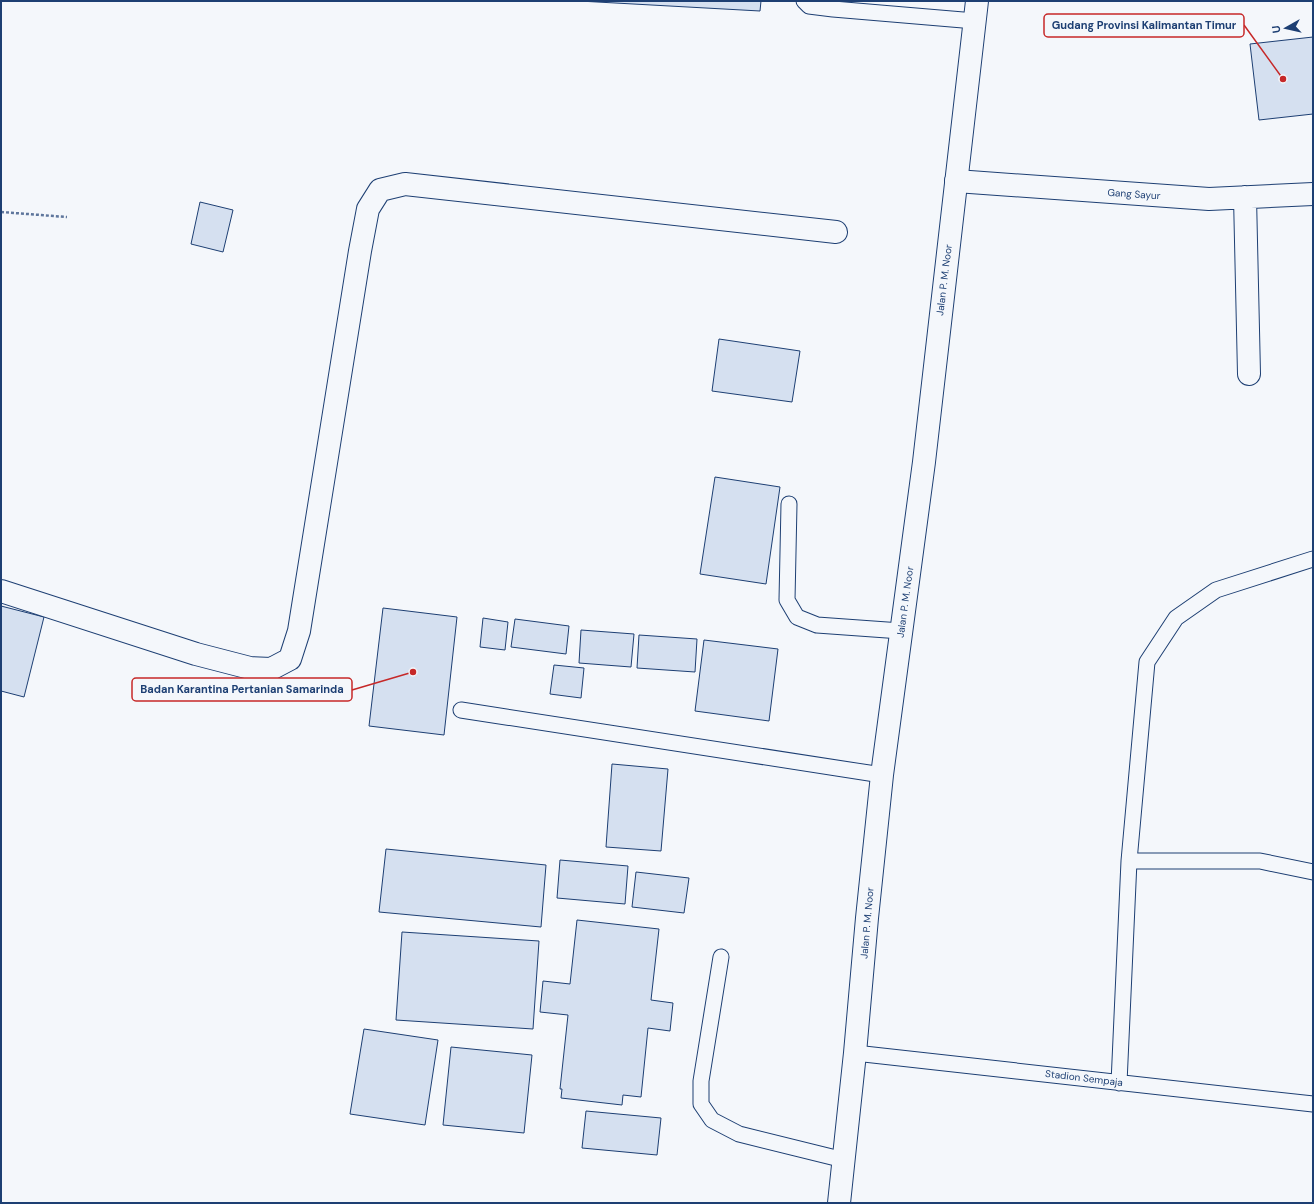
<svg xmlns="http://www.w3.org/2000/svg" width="1314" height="1204" viewBox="0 0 1314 1204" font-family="'DM Sans',sans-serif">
<rect width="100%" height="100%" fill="#f4f7fb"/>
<!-- building -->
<path fill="#d5e0f0" stroke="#1d3f73" d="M579 1H761L760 11Z
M1313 37V114L1259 120 1250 44Z
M200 202 233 210 223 252 191 244Z
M719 339 800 351 792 402 712 391Z
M715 477 780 487 766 584 700 574Z
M1 606 44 617 24 697 1 691Z
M383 608 457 617 444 735 369 726Z
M483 618 508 622 505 650 480 647Z
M515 619 569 626 566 654 511 647Z
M581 630 634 634 631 667 579 663Z
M639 635 697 639 695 672 637 668Z
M704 640 778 649 769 721 695 711Z
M554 665 584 668 581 698 550 694Z
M612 764 668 769 661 851 606 847Z
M386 849 546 865 541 927 379 912Z
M560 860 628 866 625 904 557 898Z
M636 872 689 878 684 913 632 907Z
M577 920 659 929 651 1000 673 1003 670 1031 648 1028 641 1097 623 1095 622 1105 561 1098 562 1089H560L568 1015 540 1012 543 981 570 984Z
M402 932 539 941 533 1029 396 1020Z
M364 1029 438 1040 425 1125 350 1114Z
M451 1047 532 1055 524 1133 443 1125Z
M586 1111 661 1118 657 1155 582 1148Z"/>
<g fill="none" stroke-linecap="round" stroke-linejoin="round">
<defs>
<path id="service" d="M804 1 809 6 833 9 975 21
M789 504 787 600 797 617 817 625 901 631
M461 710 882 775
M1129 861H1260L1313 872
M721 957 701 1081V1104L712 1120 739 1134 844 1160
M855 1053 1313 1104
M1119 1083 1129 861 1147 662 1176 618 1216 590 1313 559"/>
<path id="minor" d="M956 181 1209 199 1313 194
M1245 197 1249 374
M1 591 196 654 250 668 271 669 290 659 299 631 360 251 368 209 380 190 405 184 836 232"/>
<path id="trunk" d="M839 1203 855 1053 867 918 882 775 924 462 977 1"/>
</defs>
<!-- service casing -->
<use href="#service" stroke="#1d3f73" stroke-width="17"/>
<!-- minor casing -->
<use href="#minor" stroke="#1d3f73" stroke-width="24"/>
<!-- trunk casing -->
<use href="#trunk" stroke="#1d3f73" stroke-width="24"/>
<!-- path -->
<path stroke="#5e769c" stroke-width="2.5" stroke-dasharray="3 2" stroke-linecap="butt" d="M1 212 67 217"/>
<!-- service -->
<use href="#service" stroke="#f4f7fb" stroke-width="15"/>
<!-- minor -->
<use href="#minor" stroke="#f4f7fb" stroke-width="22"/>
<!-- trunk -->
<use href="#trunk" stroke="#f4f7fb" stroke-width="22"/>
</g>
<g text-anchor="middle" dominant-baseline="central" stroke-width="3" stroke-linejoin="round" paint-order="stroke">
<!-- street labels -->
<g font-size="10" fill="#1d3f73" stroke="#f4f7fb">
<text transform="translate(1134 194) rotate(4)">Gang Sayur</text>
<text transform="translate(944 280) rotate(-83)">Jalan P. M. Noor</text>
<text transform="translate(905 602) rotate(-82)">Jalan P. M. Noor</text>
<text transform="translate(867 923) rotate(-85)">Jalan P. M. Noor</text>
<text transform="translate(1084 1078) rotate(7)">Stadion Sempaja</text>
</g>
</g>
<!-- callouts -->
<path fill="none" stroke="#c62828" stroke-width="1.5" d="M1283 79L1244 25M413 672L352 690"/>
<g fill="#c62828" stroke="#f4f7fb" stroke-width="1.5">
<circle cx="1283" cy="79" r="4"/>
<circle cx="413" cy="672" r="4"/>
</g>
<g fill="#f4f7fb" stroke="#c62828" stroke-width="1.5">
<rect x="1044" y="14" width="200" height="23" rx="4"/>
<rect x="132" y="678" width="220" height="23" rx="4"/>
</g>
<g font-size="11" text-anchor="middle" font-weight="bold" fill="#1d3f73">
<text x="1144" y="29">Gudang Provinsi Kalimantan Timur</text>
<text x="242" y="693">Badan Karantina Pertanian Samarinda</text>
</g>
<!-- border -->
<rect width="1314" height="1204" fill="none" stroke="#1d3f73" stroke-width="4"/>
<!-- north arrow -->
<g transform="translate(1286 28) rotate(262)" stroke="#f4f7fb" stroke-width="3" paint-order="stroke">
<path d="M0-3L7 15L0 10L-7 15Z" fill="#1d3f73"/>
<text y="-6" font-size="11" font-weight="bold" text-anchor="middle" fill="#1d3f73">U</text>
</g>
</svg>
